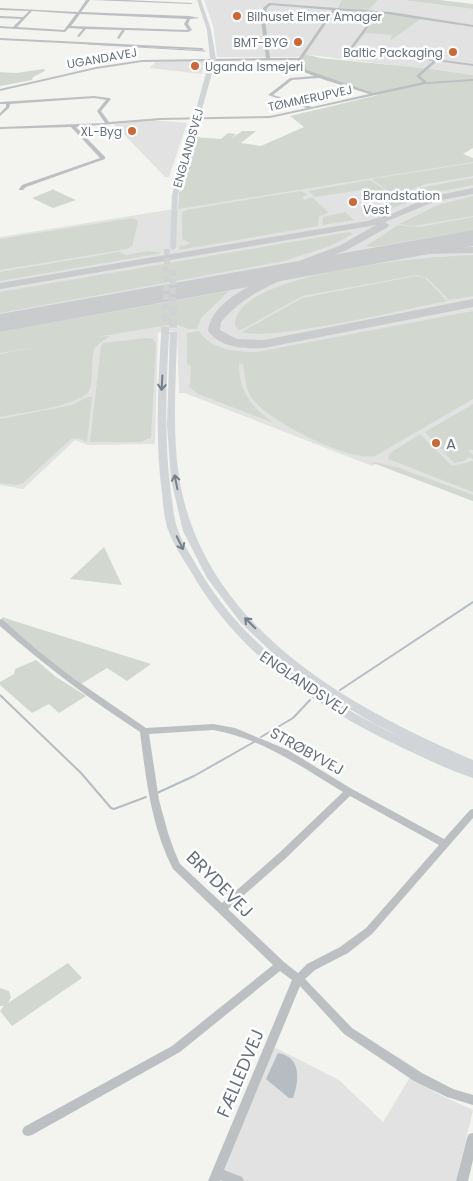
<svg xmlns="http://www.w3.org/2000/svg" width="473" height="1181" viewBox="0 0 473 1181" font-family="Poppins,sans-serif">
<rect width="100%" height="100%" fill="#f3f3f0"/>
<!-- built -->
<path fill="#e1e2e1" d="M204 0H402L473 9V75L302 54 299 57H217L213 25Z
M204 61 202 74 149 68 155 63 154 62Z
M151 120 187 123 169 177H165L114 124Z
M473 161V501L376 464 372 466 185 393H179L177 333 167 330 158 333 155 444 87 445 75 440 23 489 0 485V237Z
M272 1046 339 1080 383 1122 410 1077 440 1095 473 1110 456 1181H218Z"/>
<!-- green -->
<path fill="#d2d8d0" d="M342 0H378L367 11 339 8 338 7Z
M402 0H439L473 4V9Z
M380 14 422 18 391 40 392 35 366 33 362 37C367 28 374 23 380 14Z
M305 54 320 58 422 68 473 75V148L463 154 473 158V162L178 209 179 192 183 190 194 137 221 139 228 133 236 134 231 139 242 131H256L241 143 261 146 304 127 290 116 378 95 308 71 301 61Z
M44 69 45 71 33 77 32 80 0 86V72L16 73Z
M473 163V176L426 184 395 196 372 179Z
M473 178V185L426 194 374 216 366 209 378 206 420 188Z
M370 180 394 196 378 203 361 190 315 197 308 191Z
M54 189V190L76 200 53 208 32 198Z
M300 191 308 194 302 197 305 200 312 197 329 213 319 216 318 226 179 250 180 245 184 246 190 243 182 239V213L186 210Z
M473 196V216L414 226 399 224 438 205Z
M345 212 354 220 322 225 323 217Z
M473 217V230L373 247 366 246 398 225 420 227Z
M132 218 138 221 132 246 127 249 0 270V239Z
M350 232 353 234 330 246 284 261 0 313V292Z
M148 251 162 253 0 281V272L119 252 126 255Z
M473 255V296L449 300 427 278 417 275 302 296 243 329 239 330 235 326C231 272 434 256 473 255Z
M416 276 425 278 447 301C410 308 270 342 242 332L302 298Z
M229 291 201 318 197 329H189L175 324 0 353V332Z
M473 311V399L375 456C349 462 266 420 251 397 245 387 245 376 243 364H239C239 392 252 408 274 423L198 394 188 386 190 384 191 366 187 364V333L199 331C211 350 237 352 257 352Z
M110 336 95 347C90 360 94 376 90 389 84 406 18 413 0 417V354L84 338Z
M146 338 153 339 156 343 151 438 140 442H90L101 346 103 343Z
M88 397H92L87 442 78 438 71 439 23 483 16 485 0 483V419L72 405Z
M473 404V450H468L473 455V459L469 457 464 461 454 463 425 432Z
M420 434 452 466 473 461V492L388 459 390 453Z
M375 462 399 468 473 495V501L376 464H371Z
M104 547 122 585 70 579Z
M3 617 11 620 151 664 127 681 107 668 81 684 43 656 1 619Z
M36 660 56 677 86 696 59 713 49 704 32 713 0 685V682L14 674 15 669Z
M68 963 82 978 12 1026 0 1011 4 1006H0V988L9 991 11 997 8 1003Z"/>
<!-- water -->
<path fill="#b5bdc2" d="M278 1053C302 1057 299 1081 293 1098H289L266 1079Z"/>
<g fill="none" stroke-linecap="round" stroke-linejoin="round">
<!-- stream-far1 -->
<path stroke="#b5bdc2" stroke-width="1" d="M88 44 205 51"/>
<!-- stream -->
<path stroke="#b5bdc2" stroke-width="2" d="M340 690 473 602
M0 695 81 773 111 808 114 809 146 797
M261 737 293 718 310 700
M157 793 194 776 254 742"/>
<!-- taxiway -->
<path fill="#c9cbcc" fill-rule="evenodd" d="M473 188V194L436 201 385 222 389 225 388 227 347 250 310 264H321V268C282 278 248 291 221 322L220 330 237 339 264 340 473 299V307L264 348C244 349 221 348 208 331 211 304 247 287 269 277L235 284 231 283V279L270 270 274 271 275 275 302 266 297 263 299 261 339 246 376 225 0 289V283L367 221 394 213 429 197Z
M473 247V253L426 254 353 263 347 260 353 257 426 248Z"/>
<!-- runway -->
<path fill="#c9cbcc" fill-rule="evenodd" d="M473 230V246L0 332V314Z"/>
<!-- major-tunnel-far1 -->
<path stroke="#d0d2d3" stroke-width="6" stroke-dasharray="6 3" stroke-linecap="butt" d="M173 270V309
M166 309 167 248"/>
<!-- major-tunnel -->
<path stroke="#d0d2d3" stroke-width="8" stroke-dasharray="8 4.5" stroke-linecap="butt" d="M173 307V334
M165 335 166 307"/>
<!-- minor -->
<path fill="#bdc0c3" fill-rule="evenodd" d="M86 0H90L81 12 189 16 200 18 190 19 188 24 192 30 188 32 125 30 119 39 117 38 122 30 86 29 79 37 77 36 83 29 69 28 65 32 0 28V26L13 27 21 19 0 18V16L23 17 29 11 0 10V8L78 12ZM32 11 76 14 64 30 17 27ZM80 14 187 19 184 24 188 30 71 26Z
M91 0H126L193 3 191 4Z
M269 3 391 12 473 25V27L379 13 353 48 473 64V66L437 61 420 76 427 82 473 79V81L426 84 270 118 160 120 76 127 105 157V159L26 187 23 190H19V189L22 185 100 158 71 127 0 129V127L105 123 97 111 106 100 94 98 10 104 9 108 0 116V113L6 107V104H0V102L94 96 109 98 111 99 101 111 109 122 160 118 270 116 307 108 268 95 290 78 314 76 304 72 298 60 142 62 96 69 0 91V89L96 67 142 60 266 58 261 20 263 8ZM271 5 332 10 299 58H270L265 20 267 8ZM335 10 376 13 349 49 433 61 416 76 423 82 373 93 307 70 302 59ZM319 78 369 94 312 107 273 95 292 80Z
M0 38 202 48 204 49 202 50 0 40Z
M0 619 3 620 37 650 73 678 146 728 213 724 235 728 288 750 352 789 444 839 470 810 473 809V818L372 934 348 953 315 970 305 979 352 1028 422 1073 453 1089 473 1095V1105L447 1097 414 1081 344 1034 300 986 224 1170 242 1177 244 1181H223L220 1180V1181H208L292 980 280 971 180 1052 32 1135 28 1136 24 1135 22 1131 24 1127 172 1046 273 965 173 869C151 826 146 779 140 732 91 700 44 665 0 626ZM213 730C261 738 302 767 343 792L279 853 222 903 180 864 174 850 168 833 159 800 149 734ZM350 796 439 845 366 928 340 947 307 964 298 973 284 962 228 909 285 859Z
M473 1133V1160L468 1181H456L467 1138 469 1134Z"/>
<!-- major -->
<path fill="#d1d5d8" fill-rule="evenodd" d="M197 0H201L211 30 216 59 178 195 176 248 173 250 170 248 172 195 210 59 207 30Z
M170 332H176L177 334C176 381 172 430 179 477 203 627 347 706 473 760V778C451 771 429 760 407 750 318 708 240 658 190 570 182 557 172 542 167 527 164 516 163 504 162 493 155 441 158 388 161 335L165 333 169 335C166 388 164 441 171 494 173 504 173 514 176 524 180 539 190 554 198 568 245 648 321 700 405 739L373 723 325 694 281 661 241 623 207 578 183 531 171 479 167 425Z"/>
</g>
<!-- one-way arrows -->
<defs><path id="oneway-shaft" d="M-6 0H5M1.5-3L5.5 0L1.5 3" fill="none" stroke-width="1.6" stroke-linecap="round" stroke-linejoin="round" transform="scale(1.25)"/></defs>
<g stroke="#76808b">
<use href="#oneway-shaft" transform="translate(162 383) rotate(93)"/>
<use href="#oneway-shaft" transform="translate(176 482) rotate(-101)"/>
<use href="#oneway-shaft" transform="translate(180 543) rotate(64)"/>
<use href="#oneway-shaft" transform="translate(250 623) rotate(-135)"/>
</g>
<!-- markers -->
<g fill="#cb6839" stroke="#fff" stroke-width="2">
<circle cx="237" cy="16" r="5"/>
<circle cx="298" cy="42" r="5"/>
<circle cx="453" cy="52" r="5"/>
<circle cx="195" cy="66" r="5"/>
<circle cx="132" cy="131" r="5"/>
<circle cx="353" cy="202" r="5"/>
<circle cx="436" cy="443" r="5"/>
</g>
<g text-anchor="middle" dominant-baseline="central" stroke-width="5" stroke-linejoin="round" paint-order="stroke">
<!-- far-poi labels -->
<g font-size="12" fill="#66717d" stroke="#fff" text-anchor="start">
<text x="247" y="16">Bilhuset Elmer Amager</text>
<text x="288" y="42" text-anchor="end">BMT-BYG</text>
<text x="443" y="52" text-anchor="end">Baltic Packaging</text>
<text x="205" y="66">Uganda Ismejeri</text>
<text x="122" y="131" text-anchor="end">XL-Byg</text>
<text x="363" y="195">Brandstation<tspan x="363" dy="14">Vest</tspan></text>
</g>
<!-- far-street labels -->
<g font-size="12" fill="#66717d" stroke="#fff">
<text transform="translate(102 58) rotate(-10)">UGANDAVEJ</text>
<text transform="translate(310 98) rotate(-12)">TØMMERUPVEJ</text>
<text transform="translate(188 148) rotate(-74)">ENGLANDSVEJ</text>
</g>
<!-- poi labels -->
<g font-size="15" fill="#66717d" stroke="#fff" text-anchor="start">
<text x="446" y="443">A</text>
</g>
<!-- street labels -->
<g font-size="15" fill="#66717d" stroke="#fff">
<text transform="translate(304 683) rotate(34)">ENGLANDSVEJ</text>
<text transform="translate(307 751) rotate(29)">STRØBYVEJ</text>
</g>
<!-- near-street labels -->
<g font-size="18" fill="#66717d" stroke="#fff">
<text transform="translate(220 884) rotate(45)">BRYDEVEJ</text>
<text transform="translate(240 1073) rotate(-67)">FÆLLEDVEJ</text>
</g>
</g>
</svg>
